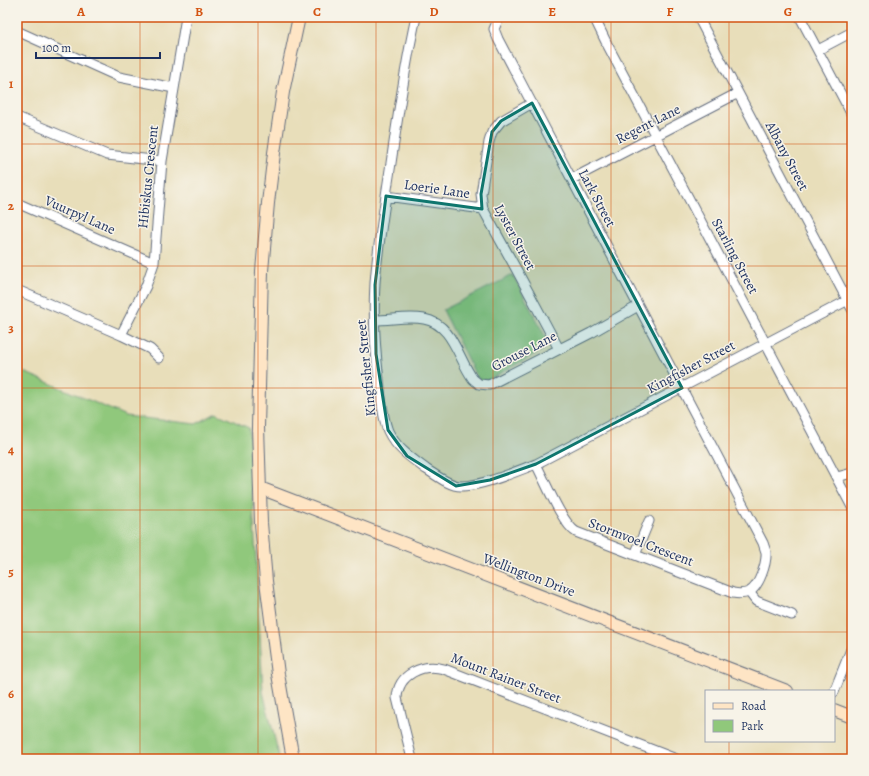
<svg xmlns="http://www.w3.org/2000/svg" width="869" height="776" viewBox="0 0 869 776" font-family="Alegreya,serif">
<rect width="100%" height="100%" fill="#f7f3e8"/>
<filter id="ink" filterUnits="userSpaceOnUse"><feTurbulence type="fractalNoise" baseFrequency=".025" numOctaves="2"/><feDisplacementMap in="SourceGraphic" scale="8" xChannelSelector="R" yChannelSelector="G"/><feConvolveMatrix kernelMatrix="1 2 1 2 8 2 1 2 1" color-interpolation-filters="sRGB"/></filter>
<filter id="wash" filterUnits="userSpaceOnUse"><feTurbulence type="fractalNoise" baseFrequency=".012" numOctaves="4" result="noise"/><feDisplacementMap in="SourceGraphic" scale="16" xChannelSelector="R" yChannelSelector="G"/><feGaussianBlur stdDeviation="0.9" result="paint"/><feColorMatrix in="noise" values="0 0 0 0 0 0 0 0 0 0 0 0 0 0 0 0 0 1.4 0 .05"/><feComposite in="paint" operator="in"/></filter>
<g filter="url(#wash)">
<rect width="100%" height="100%" fill="#e8deba"/>
<!-- green -->
<path fill="#90c87b" stroke="#567c6c" d="M513 275 546 338 547 342 544 349 488 380H482L477 378 443 310Z
M17 369 126 416 196 424 216 413 249 428 263 692 280 759H17Z"/>
</g>
<g filter="url(#ink)">
<g fill="none" stroke-linecap="round" stroke-linejoin="round">
<defs>
<path id="street" d="M416 17C405 65 398 115 391 163 385 203 378 243 375 283 373 316 375 348 379 380 381 396 382 416 388 431 396 448 411 458 426 469 436 475 449 486 461 486 480 487 517 471 536 464L852 298
M594 17 607 44 852 507
M698 17 852 309
M800 17 852 115
M498 20 494 29 498 39 763 543C764 546 765 549 766 552 767 563 759 587 749 592 744 594 738 594 733 593L576 532C562 523 545 481 536 464
M17 31 119 77 174 88
M818 50 852 32
M532 103 501 121 492 132 489 142 481 194 483 209 515 267 559 349
M17 117 107 155 162 161
M572 179 738 93
M386 196 483 209
M17 203 154 263
M17 290 121 335 146 286 154 263 162 161 186 17
M375 320C391 320 409 316 424 319 453 324 458 359 473 379L479 384 489 385 591 333 638 306
M121 335 150 349 159 358
M837 477 852 473
M635 555 649 521
M749 592 756 601 792 615
M834 692 852 647
M412 759 397 698C398 674 423 663 444 669L676 759"/>
<path id="secondary" d="M260 488 787 691
M834 710 852 717
M293 759 278 674 266 581 261 523 258 427 262 271 268 203 274 153 283 92 299 17"/>
</defs>
<!-- street casing -->
<use href="#street" stroke="#636c7e" stroke-width="11"/>
<!-- secondary casing -->
<use href="#secondary" stroke="#636c7e" stroke-width="14"/>
<!-- street -->
<use href="#street" stroke="#fff" stroke-width="9"/>
<!-- secondary -->
<use href="#secondary" stroke="#fee5c5" stroke-width="12"/>
</g>
</g>
<!-- marked area -->
<path fill="#0f766e" fill-opacity="0.2" stroke="#0f766e" stroke-width="3" stroke-linejoin="round" d="M532 103 682 388 536 464 490 480 456 486 407 456 388 430 376 354 375 285 386 196 482 209 481 194 492 132 501 121Z"/>
<!-- grid -->
<path fill="none" stroke="#d45514" stroke-width="1" stroke-opacity="0.55" d="M140 17V759M258 17V759M376 17V759M493 17V759M611 17V759M729 17V691M17 144H852M17 266H852M17 388H852M17 510H852M17 632H852M729 741V759"/>
<g text-anchor="middle" dominant-baseline="central" stroke-width="3" stroke-linejoin="round" paint-order="stroke">
<!-- street labels -->
<g font-size="14" fill="#1b2f5e" stroke="#f7f3e8">
<text transform="translate(648 124) rotate(-27)">Regent Lane</text>
<text transform="translate(787 156) rotate(62)">Albany Street</text>
<text transform="translate(148 177) rotate(-84)">Hibiskus Crescent</text>
<text transform="translate(437 189) rotate(8)">Loerie Lane</text>
<text transform="translate(597 198) rotate(62)">Lark Street</text>
<text transform="translate(80 215) rotate(24)">Vuurpyl Lane</text>
<text transform="translate(515 237) rotate(62)">Lyster Street</text>
<text transform="translate(735 256) rotate(62)">Starling Street</text>
<text transform="translate(524 351) rotate(-27)">Grouse Lane</text>
<text transform="translate(691 367) rotate(-28)">Kingfisher Street</text>
<text transform="translate(366 368) rotate(-96)">Kingfisher Street</text>
<text transform="translate(641 542) rotate(21)">Stormvoel Crescent</text>
<text transform="translate(529 575) rotate(21)">Wellington Drive</text>
<text transform="translate(506 678) rotate(21)">Mount Rainer Street</text>
</g>
</g>
<!-- margin -->
<rect width="869" height="776" fill="none" stroke="#f7f3e8" stroke-width="44"/>
<!-- legend -->
<rect x="705" y="690" width="130" height="52" fill="#f7f3e8" stroke="#9fa5b1"/>
<rect x="713" y="703" width="20" height="6" fill="#fee5c5" stroke="#9fa5b1"/>
<text x="741" y="710" font-size="12" fill="#1b2f5e">Road</text>
<rect x="713" y="720" width="20" height="12" fill="#90c87b" stroke="#9fa5b1"/>
<text x="741" y="730" font-size="12" fill="#1b2f5e">Park</text>
<!-- scale -->
<path d="M36 52v6h124v-6" fill="none" stroke="#1b2f5e" stroke-width="2"/>
<text x="42" y="52" font-size="12" fill="#1b2f5e" stroke="#f7f3e8" stroke-width="3" paint-order="stroke">100 m</text>
<rect x="22" y="22" width="825" height="732" fill="none" stroke="#d45514" stroke-width="1.5"/>
<g font-size="13" text-anchor="middle" font-weight="bold" fill="#d45514">
<text x="81" y="16">A</text>
<text x="199" y="16">B</text>
<text x="317" y="16">C</text>
<text x="434" y="16">D</text>
<text x="552" y="16">E</text>
<text x="670" y="16">F</text>
<text x="788" y="16">G</text>
<text x="11" y="88">1</text>
<text x="11" y="210">2</text>
<text x="11" y="332">3</text>
<text x="11" y="454">4</text>
<text x="11" y="576">5</text>
<text x="11" y="698">6</text>
</g>
</svg>
